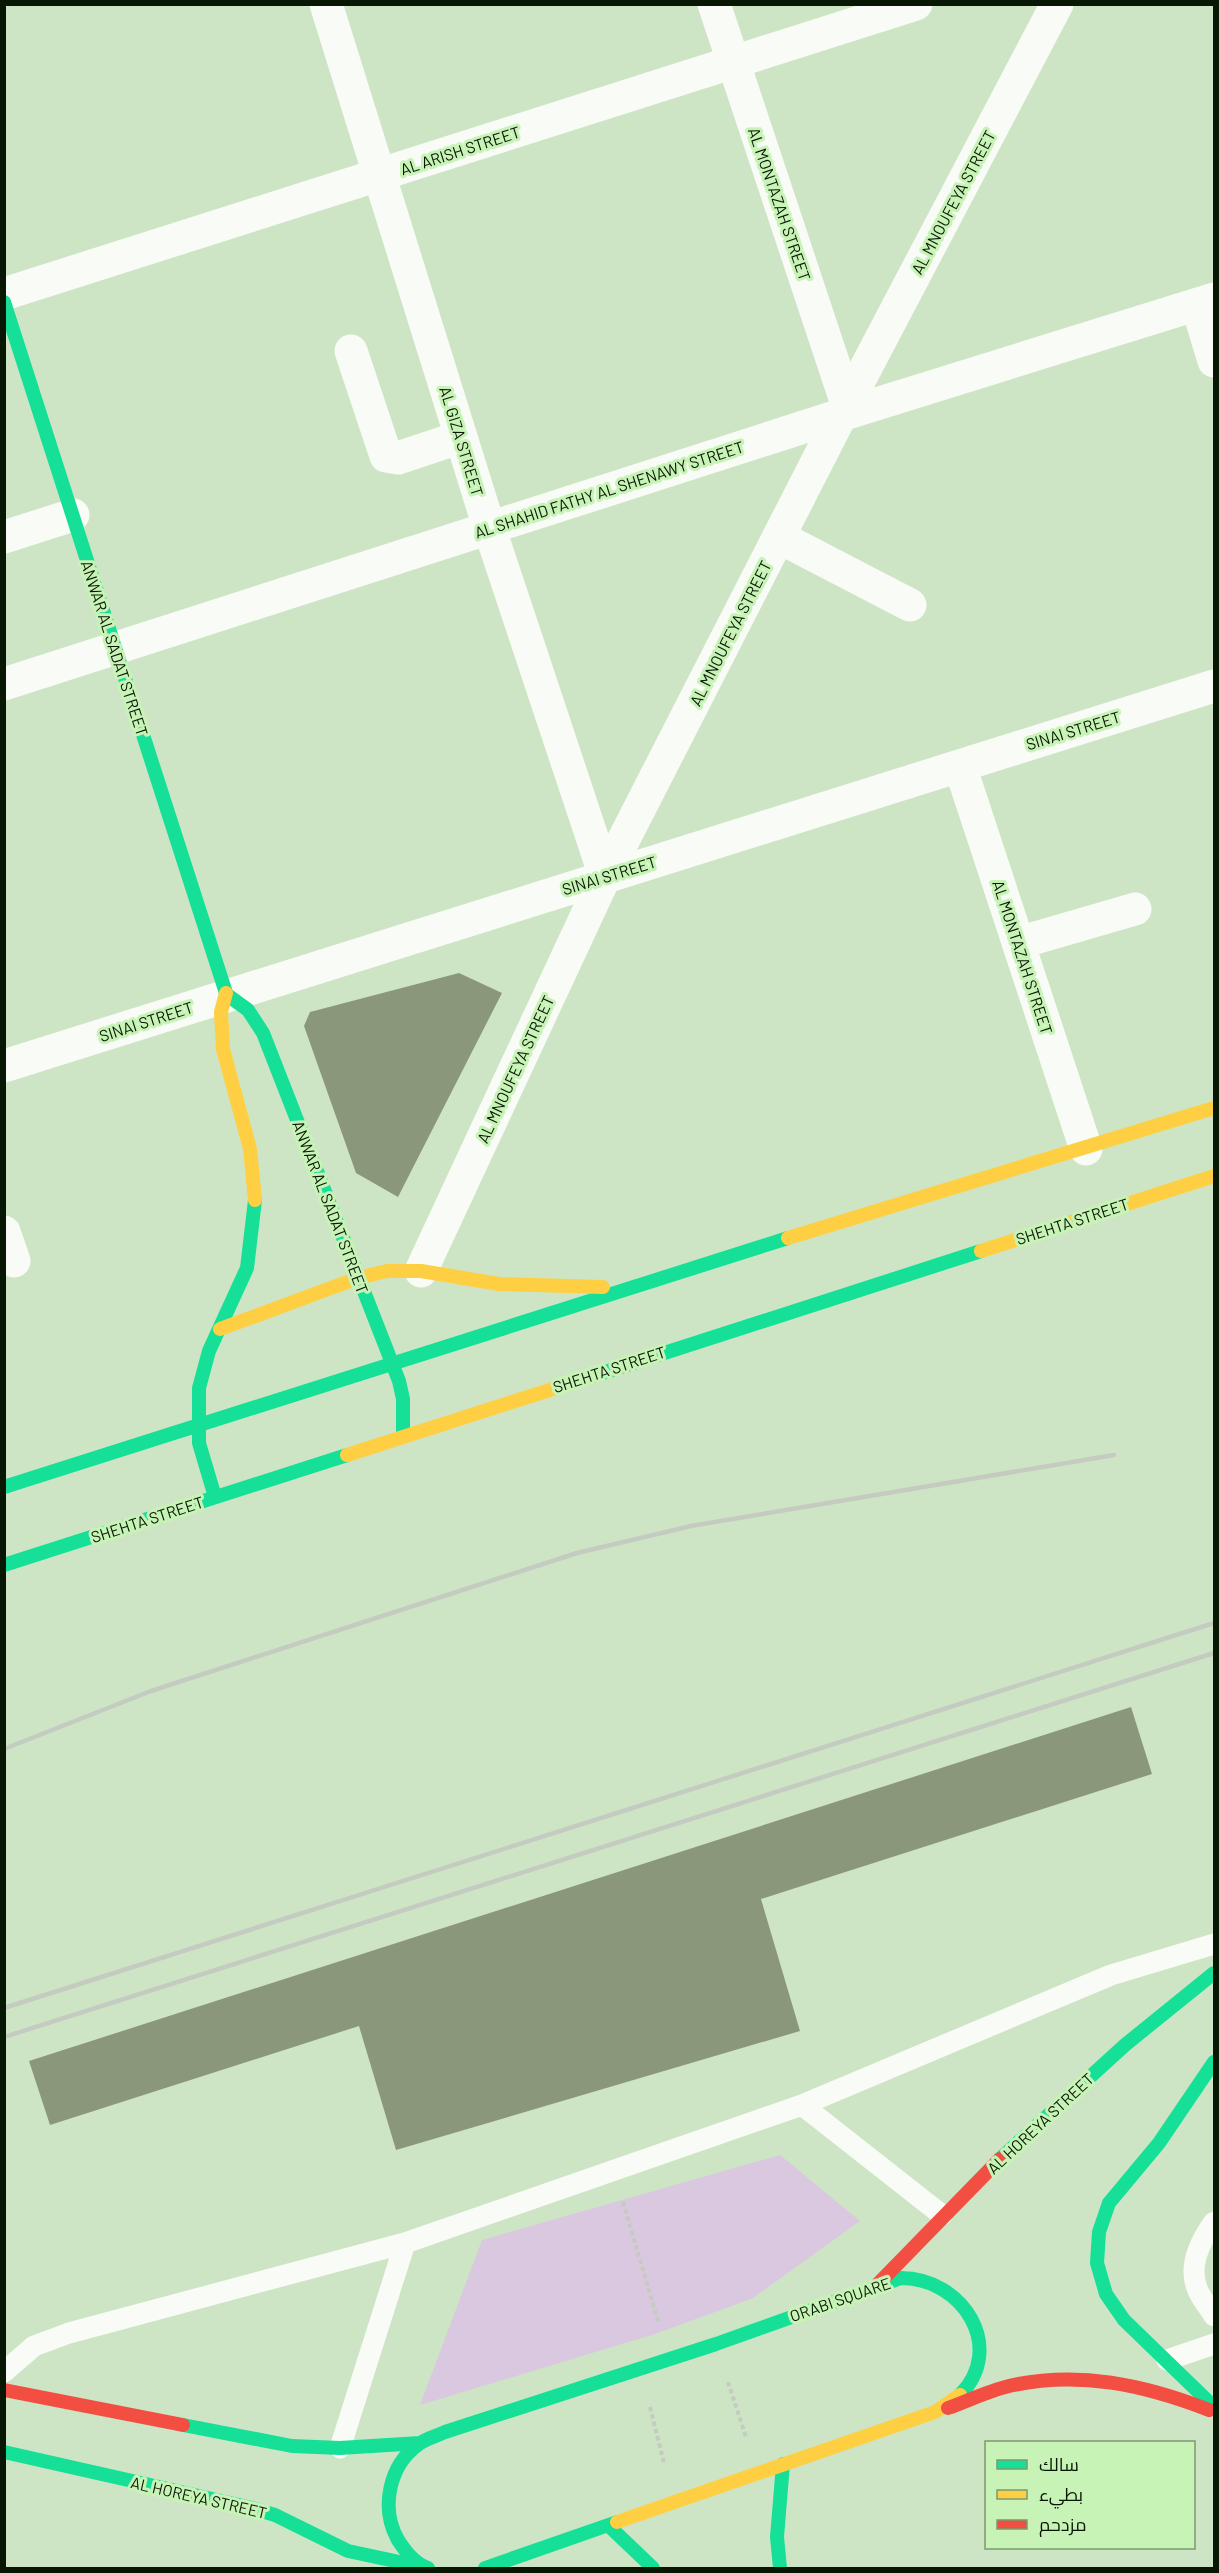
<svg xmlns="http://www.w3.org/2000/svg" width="1219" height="2573" viewBox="0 0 1219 2573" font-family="Barlow,Cairo,sans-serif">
<rect width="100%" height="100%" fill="#cee5c5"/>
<!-- green -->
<path fill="#dac7e0" d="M780 2155 860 2221 753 2298 655 2334 420 2405 482 2240Z"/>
<!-- building -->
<path fill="#8b977b" d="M459 973 502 993 398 1197 356 1173 304 1026 310 1012Z
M1131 1707 1152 1774 761 1899 800 2031 396 2150 359 2026 50 2125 29 2061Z"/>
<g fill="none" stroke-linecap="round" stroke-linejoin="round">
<!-- path -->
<path stroke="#c4cbc1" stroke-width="4" stroke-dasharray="4.5 3" stroke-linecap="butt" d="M623 2202 658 2321
M728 2382 746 2437
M650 2407 664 2463"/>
<!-- lane -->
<path stroke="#f8fbf6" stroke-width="21" d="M802 2105 942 2215
M1214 2222C1201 2240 1188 2265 1197 2288 1200 2298 1209 2307 1214 2316
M1167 2360 1214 2344
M4 2372 34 2346 69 2333 405 2243 802 2105 1111 1975 1214 1944
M340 2448 405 2243"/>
<!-- street -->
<path stroke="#f8fbf6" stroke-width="33" d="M326 4 489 527 605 876
M714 4 847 404
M4 294 916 4
M1197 305 1214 361
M351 351 386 456 398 458 461 437
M4 537 73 515
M779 537 910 605
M4 684 841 415 1214 299
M960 766 1086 1149
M1018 943 1135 909
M4 1066 1214 686
M4 1232 14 1261
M421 1271 605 876 841 415 1057 4"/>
<!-- fast -->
<path stroke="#16e098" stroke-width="14" d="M4 302 226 993
M226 994 248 1010 263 1033 399 1381 403 1399V1436
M593 1376 981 1251
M4 1487 788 1238
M215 1497 199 1443V1388L209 1351 247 1268 255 1200
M4 1565 347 1455
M1214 2062 1159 2143 1109 2203 1099 2232 1097 2263 1106 2294 1124 2320 1214 2407
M1000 2159 1125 2045 1214 1973
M183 2425 292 2446 340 2448 420 2443
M4 2452 252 2508 275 2515 348 2551 423 2567
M610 2527 653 2568
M428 2568C414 2563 406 2552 398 2540 380 2508 389 2465 419 2444 427 2438 437 2436 445 2432L716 2344 901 2278C962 2278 1007 2347 960 2395
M485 2568 617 2522
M780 2568 777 2537 783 2464"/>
<!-- slow -->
<path stroke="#ffcf43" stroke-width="14" d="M226 993 221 1012 223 1049 250 1149 255 1200
M788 1238 1214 1108
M981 1251 1214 1176
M220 1329 358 1278 387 1271H421L499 1284 603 1287
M347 1455 593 1376
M617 2522 935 2412 960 2395"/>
<!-- jam -->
<path stroke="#f24e42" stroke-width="14" d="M878 2284 1000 2159
M4 2390 183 2425
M948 2408C968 2401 988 2391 1009 2386 1078 2370 1145 2385 1209 2410"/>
<!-- rail -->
<path stroke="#c4cbc1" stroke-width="4.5" d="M4 1749 151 1691 577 1553 691 1526 1114 1455
M4 2008 1214 1623
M4 2037 1214 1653"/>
</g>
<g text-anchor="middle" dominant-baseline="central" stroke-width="6" stroke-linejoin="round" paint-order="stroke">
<!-- street labels -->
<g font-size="16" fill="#081703" stroke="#c8f3b7">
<text transform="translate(460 150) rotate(-18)">AL ARISH STREET</text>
<text transform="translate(953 202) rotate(-62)">AL MNOUFEYA STREET</text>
<text transform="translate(780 204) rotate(71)">AL MONTAZAH STREET</text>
<text transform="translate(462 441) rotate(73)">AL GIZA STREET</text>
<text transform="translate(609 489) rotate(-18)">AL SHAHID FATHY AL SHENAWY STREET</text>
<text transform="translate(730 633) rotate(-63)">AL MNOUFEYA STREET</text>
<text transform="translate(115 648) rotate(72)">ANWAR AL SADAT STREET</text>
<text transform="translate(1073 730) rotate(-17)">SINAI STREET</text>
<text transform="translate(609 875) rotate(-17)">SINAI STREET</text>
<text transform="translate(1023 957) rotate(72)">AL MONTAZAH STREET</text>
<text transform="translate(146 1021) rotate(-18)">SINAI STREET</text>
<text transform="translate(515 1069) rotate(-65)">AL MNOUFEYA STREET</text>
<text transform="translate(331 1207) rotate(69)">ANWAR AL SADAT STREET</text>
<text transform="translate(1072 1221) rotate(-18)">SHEHTA STREET</text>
<text transform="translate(609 1369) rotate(-18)">SHEHTA STREET</text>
<text transform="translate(147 1519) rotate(-18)">SHEHTA STREET</text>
<text transform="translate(1040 2123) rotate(-43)">AL HOREYA STREET</text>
<text transform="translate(840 2299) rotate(-19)">ORABI SQUARE</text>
<text transform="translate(199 2497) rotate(13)">AL HOREYA STREET</text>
</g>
</g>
<!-- border -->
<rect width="1219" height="2573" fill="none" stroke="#081703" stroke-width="12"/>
<!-- legend -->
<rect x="985" y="2441" width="210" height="108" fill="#c8f3b7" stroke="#7b9b6f" stroke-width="1.5"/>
<rect x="997" y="2460" width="30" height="9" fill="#16e098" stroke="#7b9b6f" stroke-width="1.5"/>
<text x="1039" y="2471" font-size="18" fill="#081703">سالك</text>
<rect x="997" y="2490" width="30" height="9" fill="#ffcf43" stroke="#7b9b6f" stroke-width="1.5"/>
<text x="1039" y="2501" font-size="18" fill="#081703">بطيء</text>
<rect x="997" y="2520" width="30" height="9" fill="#f24e42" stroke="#7b9b6f" stroke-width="1.5"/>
<text x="1039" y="2531" font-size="18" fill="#081703">مزدحم</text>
</svg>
